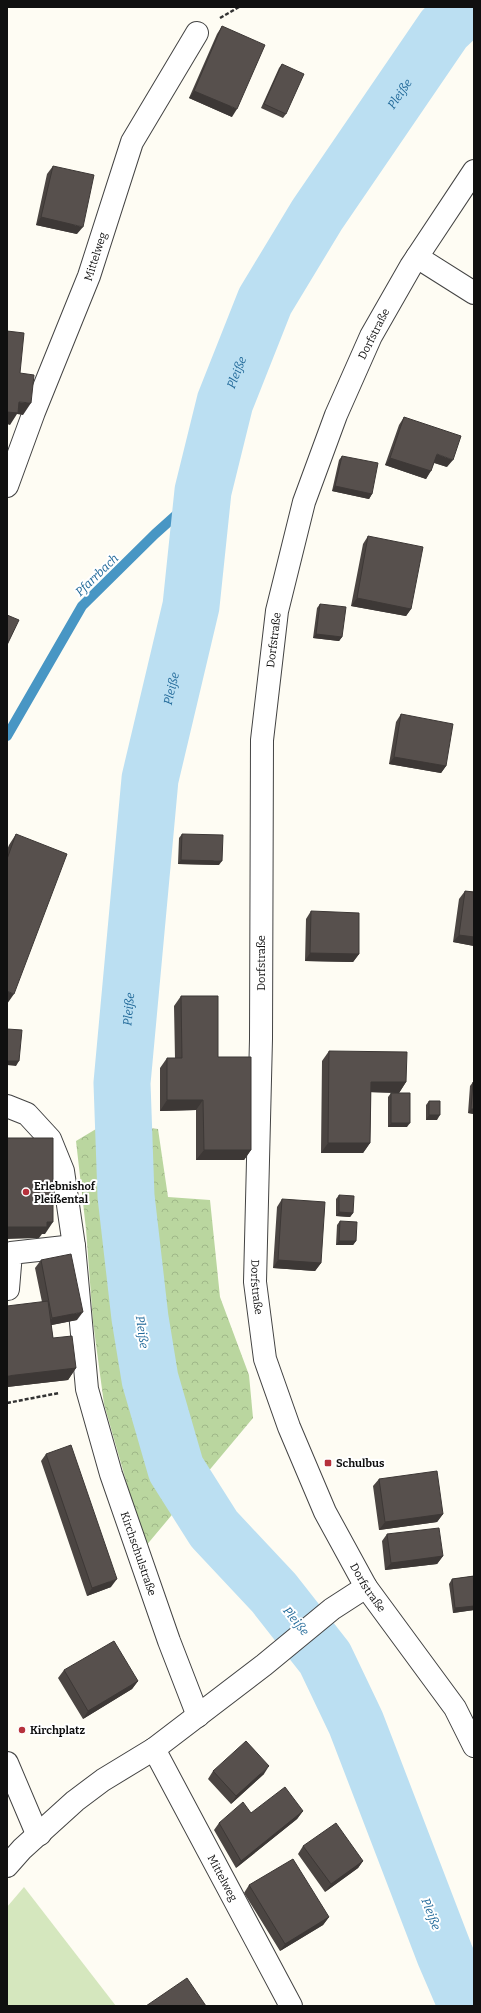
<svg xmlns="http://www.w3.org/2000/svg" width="481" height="2013" viewBox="0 0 481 2013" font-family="Bitter,serif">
<defs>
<pattern id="forest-crowns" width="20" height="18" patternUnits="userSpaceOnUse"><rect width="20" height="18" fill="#bad69f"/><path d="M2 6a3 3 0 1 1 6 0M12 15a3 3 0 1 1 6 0" fill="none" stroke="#9fb788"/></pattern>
</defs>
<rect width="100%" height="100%" fill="#fefcf3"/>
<!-- green -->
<path fill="#d5e7be" d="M24 1887 116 2006H7V1907Z"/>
<!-- forest -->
<path fill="url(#forest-crowns)" d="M106 1123 158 1129 168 1197 210 1200 220 1297 249 1375 253 1418 145 1547 104 1404 93 1322 86 1229 76 1141Z"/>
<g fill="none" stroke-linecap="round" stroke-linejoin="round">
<!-- stream -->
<path stroke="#4896c4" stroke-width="10" d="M7 736 82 606 155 534 203 491"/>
<!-- river -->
<path stroke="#bbdff2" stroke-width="57" id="s1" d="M467 2006 445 1955 356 1723 325 1658 274 1593 214 1529 176 1469 150 1379 140 1318 126 1196 122 1083 150 779 191 606 203 491 225 402 265 301 317 215 444 29 467 7"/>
<defs>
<g id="minor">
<path id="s2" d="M474 171 411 266 371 336 336 415 304 502 277 611 262 740 261 1039 255 1282 265 1359 289 1427 325 1512 366 1587 455 1708 474 1746"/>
<path d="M417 257 474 293"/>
<path id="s3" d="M7 486 34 412 89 276 132 142 197 33"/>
<path id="s4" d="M7 1106 27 1114 50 1139 63 1171 74 1246 87 1389 111 1474 169 1641 198 1716"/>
<path d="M8 1289 11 1253 74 1246"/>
<path id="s5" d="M154 1749 291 2006"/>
<path d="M7 1763 35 1829 40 1834"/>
<path d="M7 1866 22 1849 75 1801 103 1780 154 1749 264 1665 332 1609 366 1587"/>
</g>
</defs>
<!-- minor casing -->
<use href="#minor" stroke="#434343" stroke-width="24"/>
<!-- path -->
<path stroke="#323232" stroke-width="2.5" stroke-dasharray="4 2" stroke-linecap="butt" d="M220 18 239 7
M7 1403 59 1393"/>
<!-- minor -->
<use href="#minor" stroke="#fff" stroke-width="22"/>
</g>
<!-- wall -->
<path fill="#4b4542" d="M222 26 232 117 189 98 217 34Z
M282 64 286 114 283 118 261 108 279 68Z
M53 166 77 234 36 225 47 174Z
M404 417 447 467 434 463 426 479 385 465 399 425Z
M342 456 372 494 369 499 332 491 339 460Z
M368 536 411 609 406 616 351 606 363 544Z
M320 604 342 637 339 641 313 638 317 608Z
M401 714 446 766 441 773 389 764 396 722Z
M16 834 7 1004V850L9 845Z
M182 834 219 865 178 864 179 838Z
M465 891 474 892V946L453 942 459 899Z
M311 911 359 954 353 962 305 961 306 919Z
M181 996 218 1057 251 1150 244 1160H196V1110L160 1111V1068L167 1058H175L174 1006Z
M329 1051 406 1082 399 1093 407 1127H388V1097L391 1093H399L371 1092 370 1143 363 1153H321L322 1061Z
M473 1082H474V1114L468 1113 470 1086Z
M429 1101 437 1120H426V1105Z
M339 1195 353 1213 350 1217 336 1216V1199Z
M282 1199 321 1263 315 1271 273 1268 277 1207Z
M340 1221 356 1241 353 1245H336L337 1225Z
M41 1260 77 1320 51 1325 53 1338 76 1368 68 1380 7 1387 42 1302 35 1268Z
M46 1454 111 1587 87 1596 41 1461Z
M379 1479 443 1514 437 1522 379 1530 373 1486Z
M387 1534 443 1556 437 1564 385 1570 382 1541Z
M474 1576V1610L453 1613 449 1584 452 1579Z
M64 1670 138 1681 132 1689 83 1719 58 1678Z
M213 1771 264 1774 231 1804 208 1779Z
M303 1811 297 1819 236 1868 214 1830 219 1823 251 1813Z
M303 1846 363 1861 358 1868 325 1892 298 1854Z
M249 1885 329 1917 323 1925 280 1951 244 1893Z"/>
<!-- shaded-wall -->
<path fill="#3d3836" d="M194 91 237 109 232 117 189 98Z
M41 217 83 227 77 234 36 225Z
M19 402 31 403 23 415 17 414 10 425 7 424V412Z
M437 454 453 460 447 467 432 462Z
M390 458 431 471 426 479 385 465Z
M335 486 372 494 369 499 332 491Z
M357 598 411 609 406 616 351 606Z
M316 634 342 637 339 641 313 638Z
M394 757 446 766 441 773 389 764Z
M181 860 222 861 219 865 178 864Z
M459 935 474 937V946L453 942Z
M310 953 359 954 353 962 305 961Z
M7 991 14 994 7 1004Z
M7 1061H19L16 1066 7 1065Z
M371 1082H406L399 1093 364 1092Z
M167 1100H203L196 1110 160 1111Z
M471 1109H474V1114L468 1113Z
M429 1115H440L437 1120H426Z
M391 1123H410L407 1127H388Z
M328 1143H370L363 1153H321Z
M204 1150H251L244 1160H196Z
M339 1212 353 1213 350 1217 336 1216Z
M47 1222H53L45 1234H42L39 1238 7 1239V1227Z
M339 1241H356L353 1245H336Z
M278 1260 321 1263 315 1271 273 1268Z
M83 1312 77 1320 47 1326 52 1318Z
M76 1368 68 1380 7 1387V1376Z
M443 1514 437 1522 379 1530 385 1522Z
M443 1556 437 1564 385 1570 391 1563Z
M117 1579 111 1587 87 1596 92 1588Z
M474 1606V1610L453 1613 455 1608Z
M138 1681 132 1689 83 1719 88 1711Z
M269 1766 264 1774 231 1804 236 1796Z
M303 1811 297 1819 236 1868 241 1861Z
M363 1861 358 1868 325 1892 331 1884Z
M329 1917 323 1925 280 1951 285 1944Z"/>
<!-- building -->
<path fill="#57504d" stroke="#3d3836" d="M222 26 265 45 237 109 194 91Z
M282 64 304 74 286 114 264 104Z
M53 166 94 175 83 227 41 217Z
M7 331 24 333 20 373 34 375 31 403 19 402 18 413 7 412Z
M404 417 461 436 453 460 437 454 431 471 390 458Z
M342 456 378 463 372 494 335 486Z
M368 536 423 547 411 609 357 598Z
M320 604 346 607 342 637 316 634Z
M7 615 19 620 7 645Z
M401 714 453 724 446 766 394 757Z
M16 834 67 854 14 994 7 991V859Z
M182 834 223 835 222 861 181 860Z
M465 891 474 892V937L459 935Z
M311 911 359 913V954L310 953Z
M181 996H218V1057H251V1150H204L203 1100H167V1058H182Z
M7 1029 22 1030 19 1061H7Z
M329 1051 407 1052 406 1082H371L370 1143H328Z
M473 1082H474V1109H471Z
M391 1093H410V1123H391Z
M429 1101H440V1115H429Z
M7 1138H53V1222H47V1227H7Z
M339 1195 354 1196 353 1213 339 1212Z
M282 1199 325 1202 321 1263 278 1260Z
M340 1221 357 1222 356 1241H339Z
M71 1254 83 1312 52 1318 41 1260Z
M48 1301 53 1338 72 1336 76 1368 7 1376V1306Z
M71 1445 117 1579 92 1588 46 1454Z
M437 1471 443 1514 385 1522 379 1479Z
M439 1528 443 1556 391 1563 387 1534Z
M474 1576V1606L455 1608 452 1579Z
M114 1641 138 1681 88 1711 64 1670Z
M246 1741 269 1766 236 1796 213 1771Z
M285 1787 303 1811 241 1861 219 1823 243 1802 251 1813Z
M336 1823 363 1861 331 1884 303 1846Z
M293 1859 329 1917 285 1944 249 1885Z
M187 1978 206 2006H146Z"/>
<!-- markers -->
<g fill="#b6313c" stroke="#fff" stroke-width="1.5">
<circle cx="26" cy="1192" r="4"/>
<rect x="324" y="1459" width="8" height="8" rx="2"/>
<circle cx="22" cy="1730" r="4"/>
</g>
<g text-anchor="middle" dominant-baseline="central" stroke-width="4" stroke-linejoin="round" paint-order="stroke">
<!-- street labels -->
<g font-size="11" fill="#101010" stroke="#fff">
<text stroke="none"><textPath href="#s3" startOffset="246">Mittelweg</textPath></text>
<text transform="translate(374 334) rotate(-63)">Dorfstraße</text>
<text transform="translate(274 640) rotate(-83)">Dorfstraße</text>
<text transform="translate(261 963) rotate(-90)">Dorfstraße</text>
<text stroke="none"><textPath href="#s2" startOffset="1163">Dorfstraße</textPath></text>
<text stroke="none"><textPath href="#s4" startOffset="482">Kirchschulstraße</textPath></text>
<text stroke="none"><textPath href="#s2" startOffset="1487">Dorfstraße</textPath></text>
<text stroke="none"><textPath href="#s5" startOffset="146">Mittelweg</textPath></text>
</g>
<!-- poi labels -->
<g font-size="11" font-weight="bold" fill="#101010" stroke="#fff" text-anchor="start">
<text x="34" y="1186">Erlebnishof<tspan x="34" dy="13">Pleißental</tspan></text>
<text x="336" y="1463">Schulbus</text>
<text x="30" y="1730">Kirchplatz</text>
</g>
<!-- water labels -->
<g font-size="12" font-style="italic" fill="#216999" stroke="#fff">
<text stroke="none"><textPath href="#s1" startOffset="2055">Pleiße</textPath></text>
<text stroke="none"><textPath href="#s1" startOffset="1731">Pleiße</textPath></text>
<text transform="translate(97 575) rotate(-44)">Pfarrbach</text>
<text stroke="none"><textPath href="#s1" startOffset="1407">Pleiße</textPath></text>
<text stroke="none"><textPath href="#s1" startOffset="1083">Pleiße</textPath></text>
<text transform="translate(142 1332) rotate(82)">Pleiße</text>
<text transform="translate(296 1621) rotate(51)">Pleiße</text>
<text transform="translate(431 1914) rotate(69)">Pleiße</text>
</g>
</g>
<!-- border -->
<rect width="481" height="2013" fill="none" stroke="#101010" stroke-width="16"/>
</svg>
